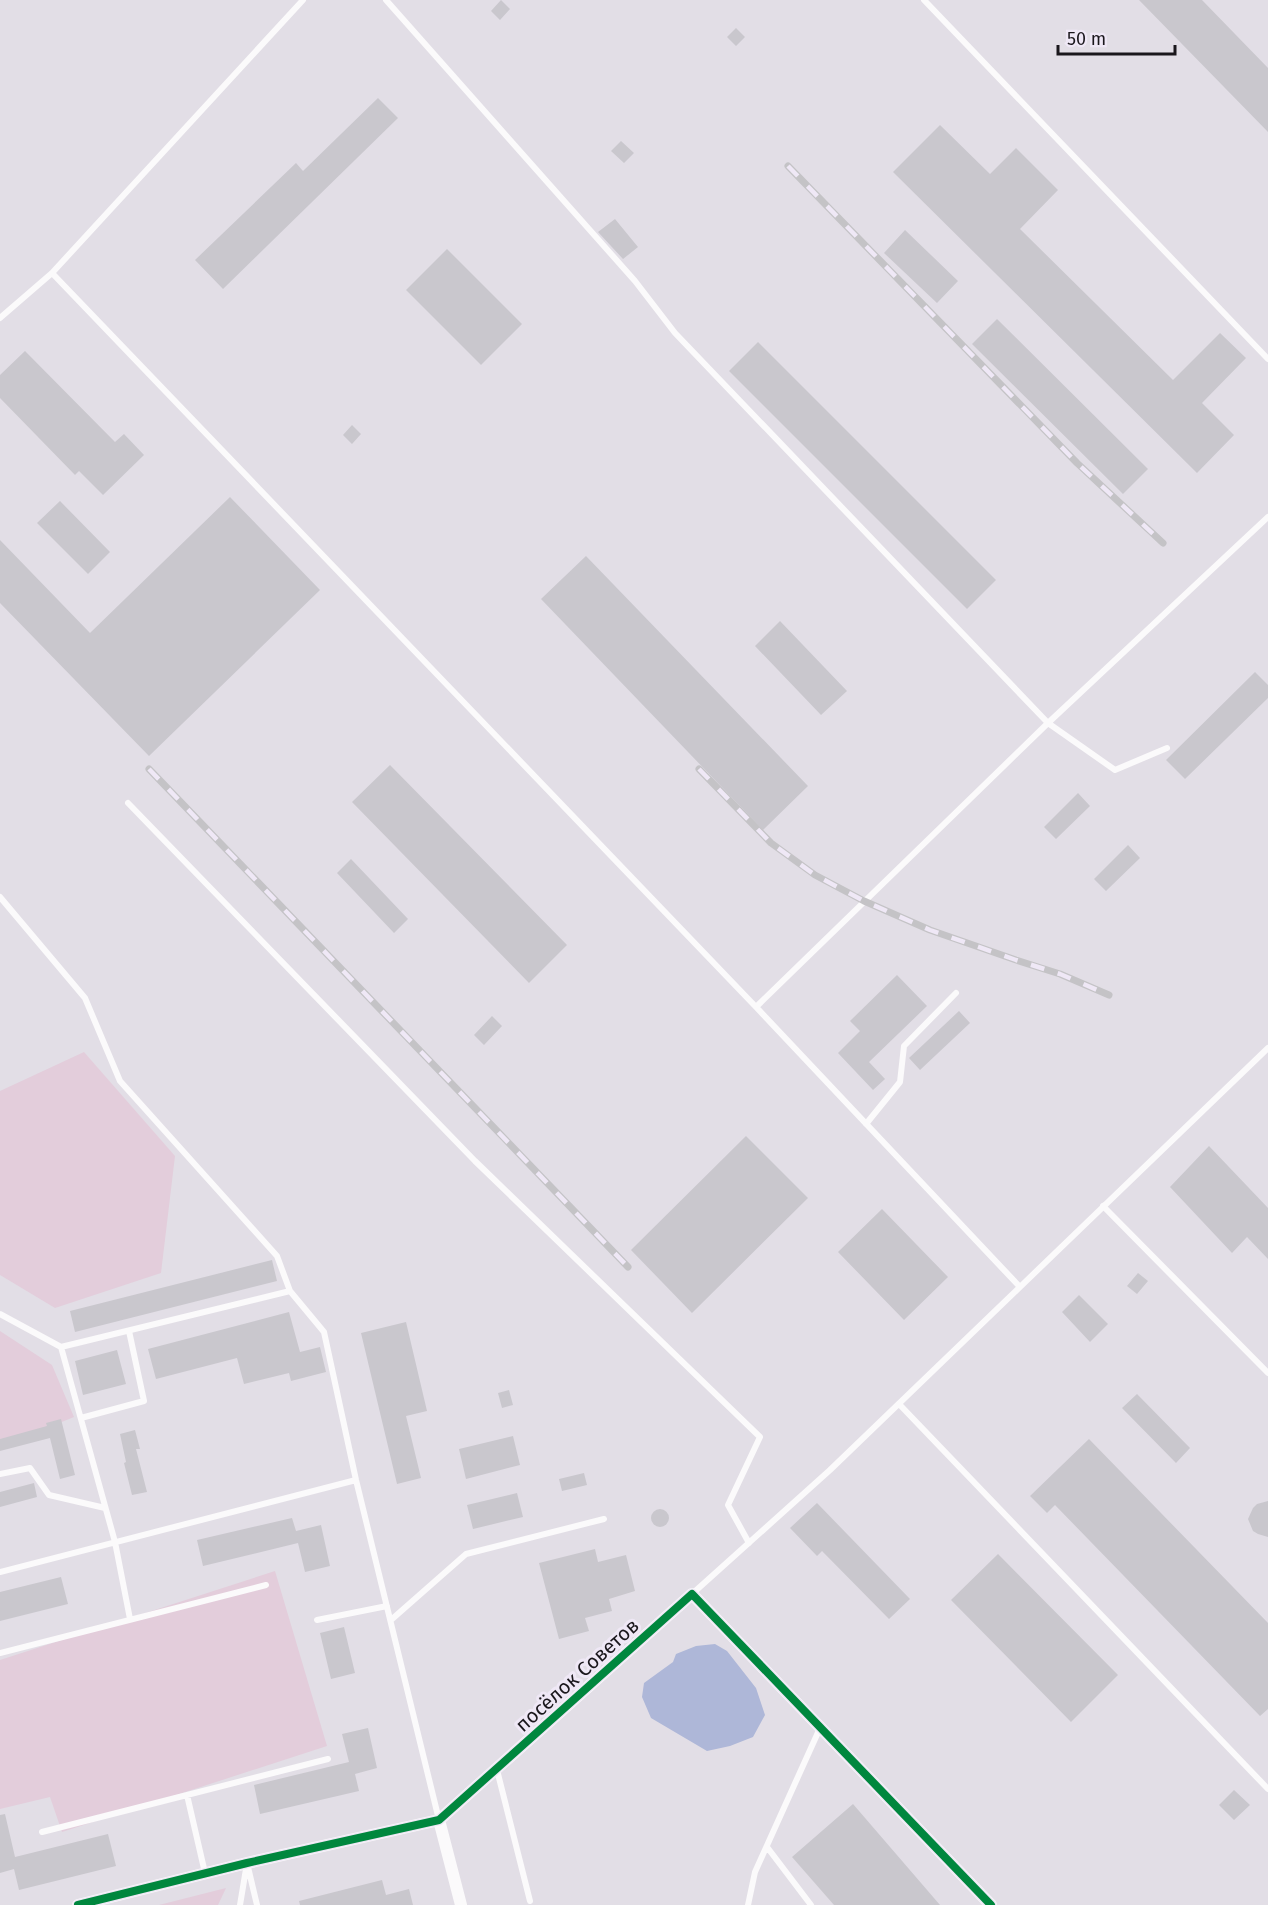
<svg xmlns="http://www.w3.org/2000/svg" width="1268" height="1905" viewBox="0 0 1268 1905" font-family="'Fira Sans',sans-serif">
<rect width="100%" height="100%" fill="#e2dee6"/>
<!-- green -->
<path fill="#e3cddb" d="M84 1052 175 1156 161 1273 55 1308 0 1275V1091Z
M0 1331 52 1365 74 1417 0 1447Z
M275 1571 327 1746 62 1832 50 1797 0 1809V1660Z
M226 1888 218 1905H159Z"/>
<!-- water -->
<path fill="#aeb7d8" d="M715 1644 727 1651 756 1688 765 1715 753 1737 730 1746 707 1751 651 1718 642 1697 644 1683 673 1662 676 1654 696 1646Z"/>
<!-- building -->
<path fill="#c9c7cd" d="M501 0 510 9 500 20 491 11Z
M1139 0H1202L1268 68V132Z
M736 28 745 37 736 46 727 37Z
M378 98 398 118 223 289 195 260 296 163 303 171Z
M940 125 990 174 1016 148 1058 190 1020 229 1173 380 1220 333 1246 358 1202 403 1234 435 1197 473 893 172Z
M621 141 634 153 624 163 611 151Z
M615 219 638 247 623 259 598 232Z
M905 230 958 281 937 303 884 253Z
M447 249 522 324 481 365 406 290Z
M997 319 1148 469 1123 494 972 344Z
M758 342 996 580 967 609 729 371Z
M25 351 115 442 124 434 144 455 103 495 79 471 75 475 0 398V375Z
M352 425 361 434 352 444 343 435Z
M230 497 320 590 149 756 0 603V540L90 633Z
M60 501 110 552 88 574 37 523Z
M586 556 808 786 763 830 541 599Z
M780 621 847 691 821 715 755 646Z
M1255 672 1268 685V698L1185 779 1166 760Z
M390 765 567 945 529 983 352 802Z
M1078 793 1090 806 1056 839 1044 827Z
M1128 845 1140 858 1106 891 1094 879Z
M351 859 408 919 394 933 337 873Z
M897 975 927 1006 869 1062 885 1079 873 1090 838 1053 860 1031 850 1021Z
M959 1011 970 1023 920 1070 909 1058Z
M492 1016 502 1026 484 1045 474 1035Z
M746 1136 808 1198 692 1313 631 1250Z
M1209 1146 1268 1208V1259L1247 1237 1232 1253 1170 1187Z
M882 1209 948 1277 904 1320 838 1252Z
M272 1260 277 1281 75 1332 70 1311Z
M1138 1273 1148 1281 1137 1294 1127 1286Z
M1079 1295 1108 1324 1090 1342 1062 1312Z
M289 1312 300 1352 320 1347 326 1372 291 1381 289 1373 244 1384 237 1358 156 1379 148 1349Z
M406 1322 427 1411 406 1416 421 1478 397 1484 361 1333Z
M117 1350 126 1384 83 1395 75 1361Z
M509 1390 513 1405 502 1408 498 1393Z
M1137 1394 1190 1448 1176 1463 1122 1408Z
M61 1419 75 1475 60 1479 50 1438 0 1451V1439L47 1426 46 1423Z
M135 1430 140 1449H136L147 1492 132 1495 124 1463 126 1462 120 1434Z
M513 1436 520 1465 466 1479 459 1449Z
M1089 1439 1268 1623V1709L1260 1716 1055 1505 1047 1513 1030 1496Z
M584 1473 587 1485 562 1491 559 1479Z
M34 1483 37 1497 0 1507V1492Z
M517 1493 523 1517 473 1529 467 1505Z
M1268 1501V1537L1258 1534 1253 1531 1248 1519 1253 1508 1257 1504Z
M817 1503 910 1599 889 1619 822 1551 817 1556 790 1528Z
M651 1518a9 9 0 1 1 18 0a9 9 0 1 1-18 0Z
M292 1518 296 1531 321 1525 330 1566 305 1572 298 1543 203 1566 197 1540Z
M595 1549 598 1562 626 1555 635 1591 609 1599 612 1611 585 1618 589 1631 559 1639 539 1563Z
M998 1554 1118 1675 1071 1722 951 1600Z
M61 1577 68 1604 0 1621V1592Z
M344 1627 355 1673 331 1679 320 1633Z
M368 1728 377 1768 355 1774 359 1791 260 1814 254 1785 349 1762 342 1734Z
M1234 1790 1250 1805 1234 1820 1219 1805Z
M853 1804 940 1905H834L792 1857Z
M5 1814 15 1857 108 1834 116 1866 19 1890 14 1869 0 1873V1815Z
M382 1880 386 1895 409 1889 413 1905H300L299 1901Z"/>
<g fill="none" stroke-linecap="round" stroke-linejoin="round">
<!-- service -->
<path stroke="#fbfafb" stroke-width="6" d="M386 0 635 281 675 333 1048 723 1115 770 1167 748
M924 0 1268 359
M52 273 756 1007 1020 1287
M0 318 52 273 303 0
M128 803 475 1161 760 1437 728 1505 749 1543
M0 897 85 998 120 1081 277 1256 290 1291 324 1332 356 1480 439 1820
M756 1007 1048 723 1268 517
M866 1124 900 1082 904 1046 956 993
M1103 1206 1268 1373
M0 1314 61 1347 290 1291
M61 1347 115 1542 130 1619
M899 1404 1268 1789
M81 1418 144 1401 129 1331
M0 1474 30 1468 49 1495 105 1508
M0 1572 356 1480
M692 1594 830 1470 1268 1048
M317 1620 387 1606
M391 1620 466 1554 604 1519
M0 1653 266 1585
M497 1770 530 1901
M187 1795 205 1873
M42 1832 328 1759
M767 1847 811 1905
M240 1905 247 1863 257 1905
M748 1905 755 1872 820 1728"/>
<!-- minor -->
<path stroke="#fbfafb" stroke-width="12" d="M439 1820 461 1905
M78 1905 247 1863 439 1820 692 1594 991 1905"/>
<defs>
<path id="rail" d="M788 166 1077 463 1163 543
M149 769 628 1267
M699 769 771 843 815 875 864 901 930 930 1016 960 1060 974 1109 995"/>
</defs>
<!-- rail casing -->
<use href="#rail" stroke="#c4c3c6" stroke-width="7"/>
<!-- rail -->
<use href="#rail" stroke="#efe8f6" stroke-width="4.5" stroke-dasharray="14" stroke-linecap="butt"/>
<defs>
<path id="cycleway" d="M78 1905 247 1863 439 1820 692 1594 991 1905"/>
</defs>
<!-- cycleway casing -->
<use href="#cycleway" stroke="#efe8f6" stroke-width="11"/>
<!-- cycleway -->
<use href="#cycleway" stroke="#00873e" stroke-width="8"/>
</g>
<g text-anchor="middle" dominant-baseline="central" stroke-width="6" stroke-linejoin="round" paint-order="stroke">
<!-- street labels -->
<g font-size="20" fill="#1a171c" stroke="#efe8f6">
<text transform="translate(577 1675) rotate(-42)">посёлок Советов</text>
</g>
</g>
<!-- scale -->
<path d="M1058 45v9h117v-9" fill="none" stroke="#1a171c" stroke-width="3"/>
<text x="1067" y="45" font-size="18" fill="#1a171c" stroke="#efe8f6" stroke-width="4.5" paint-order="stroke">50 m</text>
</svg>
